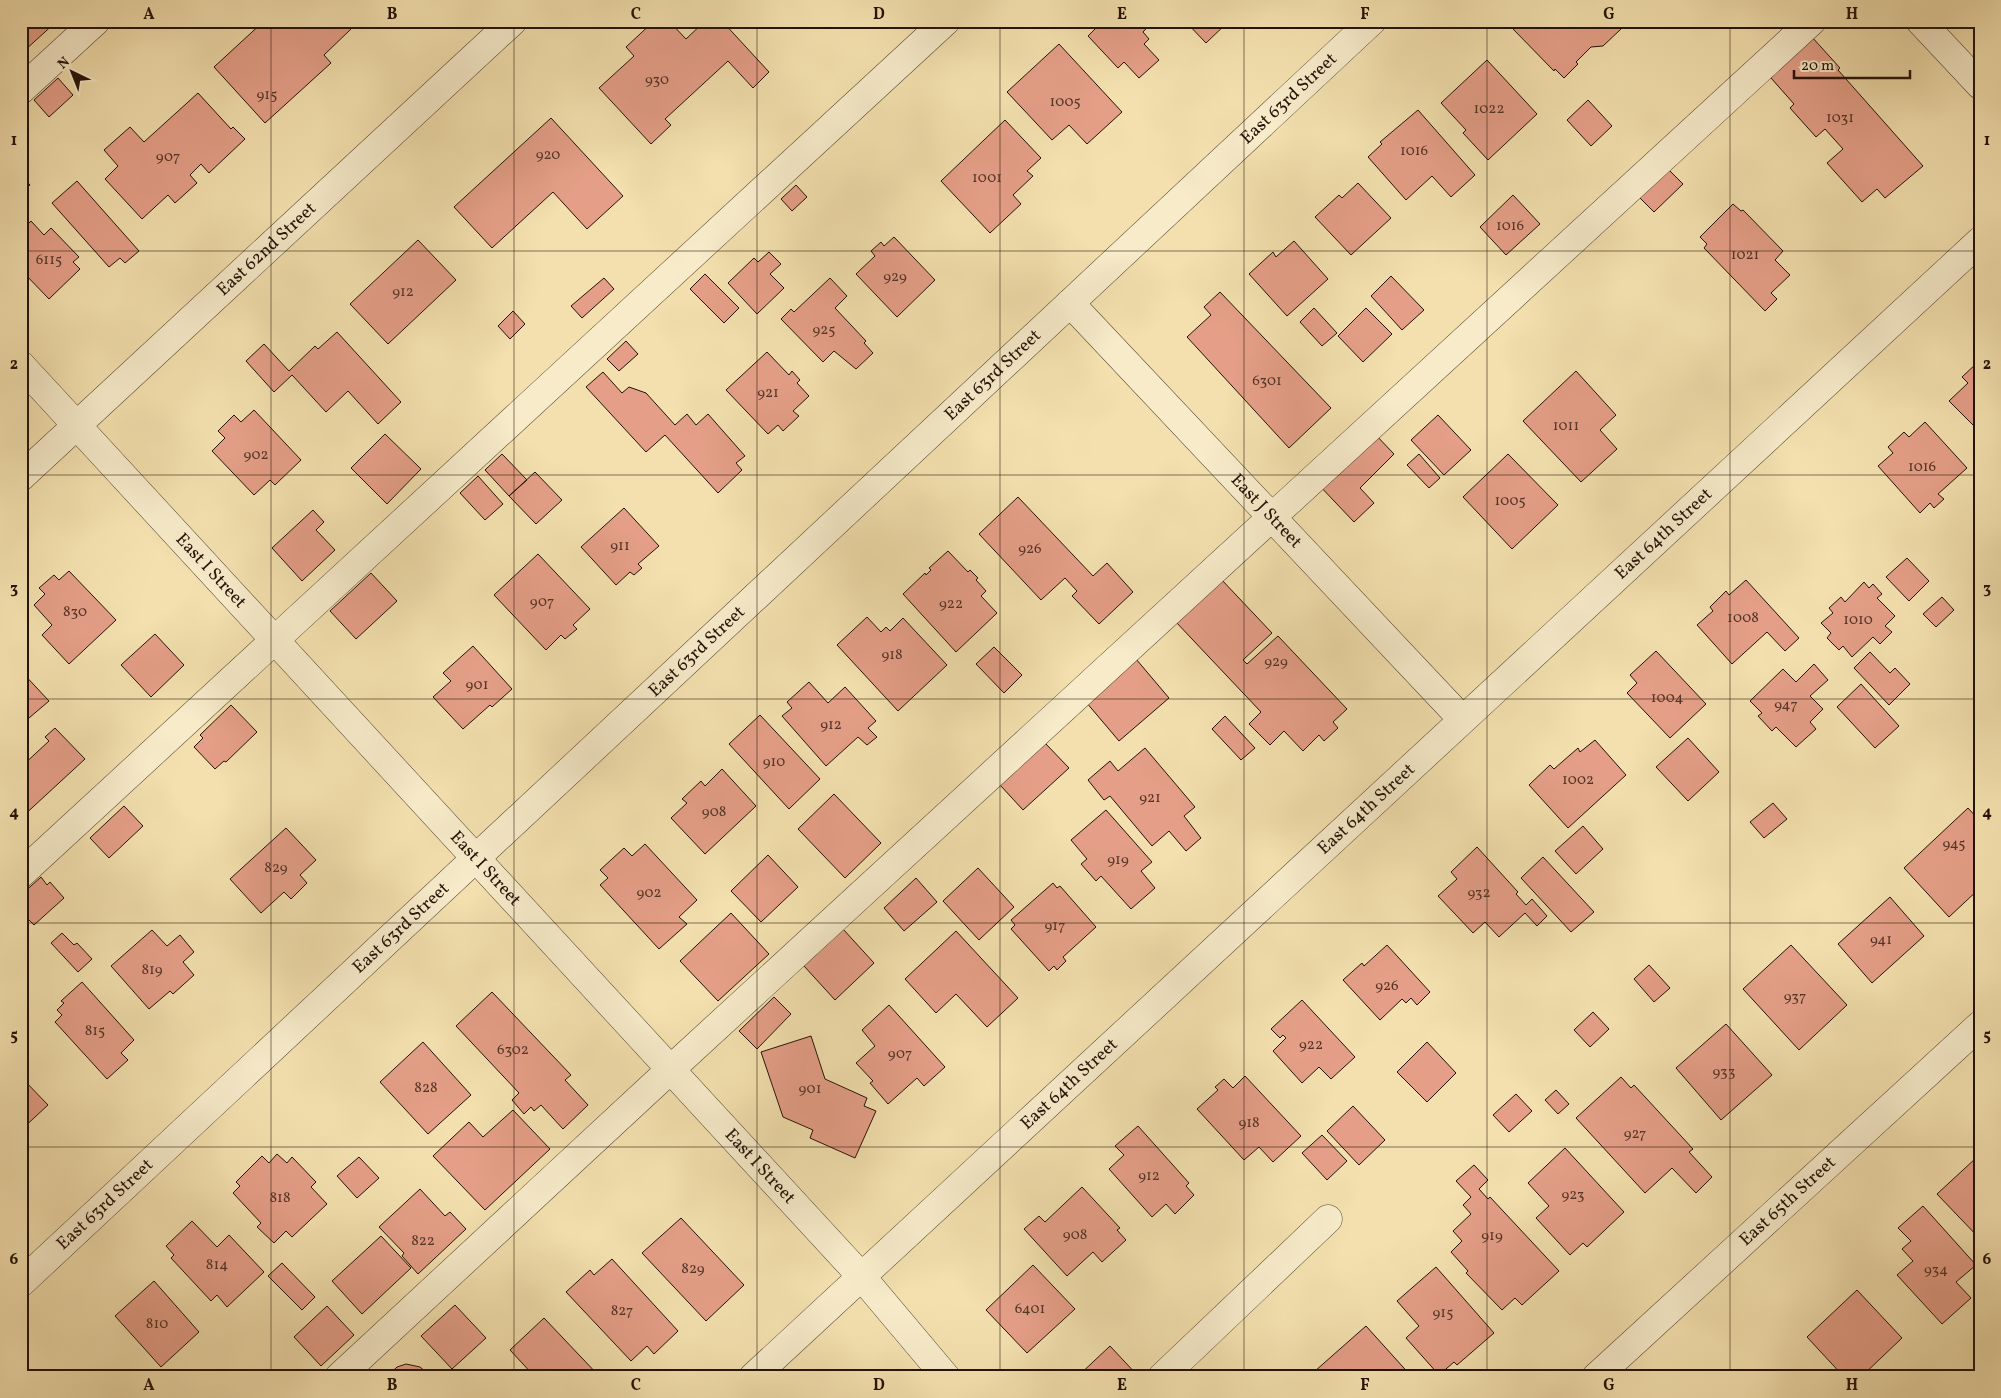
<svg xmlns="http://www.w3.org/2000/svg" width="2001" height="1398" viewBox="0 0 2001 1398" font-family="Vollkorn,serif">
<rect width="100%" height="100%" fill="#f3e0ae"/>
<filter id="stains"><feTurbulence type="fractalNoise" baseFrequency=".004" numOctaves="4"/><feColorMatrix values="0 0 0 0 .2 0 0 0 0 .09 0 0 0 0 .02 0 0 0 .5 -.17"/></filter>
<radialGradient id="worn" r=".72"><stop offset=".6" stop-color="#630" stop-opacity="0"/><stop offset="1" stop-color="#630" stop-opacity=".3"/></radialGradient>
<!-- building -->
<path fill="#e59f88" stroke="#231206" d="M21 21H57L23 52 21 51Z
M264 21H344L351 29 324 55 331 63 265 123 214 67Z
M654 21H669L686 39 705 21H722L769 72 753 88 728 61 665 119 671 125 651 144 599 88 634 56 626 47Z
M1093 21H1153L1143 32 1149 39 1144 44 1159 60 1139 78 1124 62 1118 68 1088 36 1095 29 1090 24Z
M1185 21H1229L1206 43Z
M1519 21H1578L1585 29 1593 21H1614L1621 29 1603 46 1591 47 1576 62 1578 64 1564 78 1555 69 1554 71 1512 28Z
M1811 36 1840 68 1838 70 1923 166 1885 198 1877 189 1862 202 1827 163 1843 149 1825 129 1816 137 1790 108 1794 104 1771 78 1779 70 1776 67Z
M1059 44 1122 112 1087 144 1069 125 1052 140 1007 92Z
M1487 60 1537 114 1488 160 1463 133 1466 130 1441 103Z
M58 78 73 95 49 117 34 100Z
M198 93 231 129 233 127 245 139 209 173 201 164 190 175 197 183 175 203 168 195 142 219 105 179 118 166 104 150 130 127 144 142Z
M1588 100 1612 126 1591 146 1567 120Z
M1418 110 1475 175 1451 197 1432 176 1406 200 1368 157 1382 144 1380 142Z
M551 118 623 196 587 229 553 192 492 248 454 207Z
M1005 120 1041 158 1027 171 1033 176 1013 195 1021 204 990 233 941 181Z
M1665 166 1683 184 1654 212 1636 194Z
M21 175 30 185 21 193Z
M77 181 139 251 125 263 120 258 109 267 52 203Z
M1358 183 1391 218 1351 255 1315 217 1339 195 1342 198Z
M796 185 807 197 792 211 781 199Z
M1513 195 1540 224 1506 255 1480 227Z
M1733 204 1741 211 1743 210 1783 251 1775 260 1790 275 1771 293 1777 299 1765 311 1704 248 1707 244 1700 237Z
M31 221 44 235 51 228 79 257 73 262 80 269 49 299 21 270V231Z
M894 237 935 280 897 317 856 274 875 256 871 251 881 242 884 246Z
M418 240 456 280 388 344 350 304Z
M1294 241 1328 279 1287 316 1249 274 1273 252 1276 257Z
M769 252 781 264 770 274 784 288 757 314 728 283 754 258 758 262Z
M705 274 739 308 724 323 690 289Z
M1391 276 1424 310 1402 330 1371 296Z
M604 278 614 289 582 318 571 306Z
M830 278 847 296 835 308 866 341 864 343 873 353 856 369 834 351 823 362 781 319 791 309 794 312Z
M1220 292 1331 408 1289 448 1187 337 1211 315 1204 307Z
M1314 308 1337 333 1322 346 1300 322Z
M1366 308 1392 334 1363 362 1338 336Z
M513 311 525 324 510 339 498 326Z
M337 332 401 402 378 424 348 391 326 412 292 375 274 392 246 361 264 344 289 371 315 346 318 349Z
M626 341 638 354 619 371 607 359Z
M767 352 789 375 792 371 800 380 797 383 809 396 793 411 799 416 783 431 778 425 768 434 726 390Z
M1978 362 1980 364V432L1949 401 1968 383 1962 377Z
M1576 371 1616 415 1600 430 1617 449 1581 482 1523 421Z
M603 372 622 393 629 387 646 393 675 425 687 414 696 425 708 414 745 456 736 463 742 470 718 493 665 435 646 452 586 387Z
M254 410 301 460 275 485 270 480 254 495 212 451 225 438 218 431 234 415 241 422Z
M1438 415 1471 450 1444 475 1411 440Z
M1925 422 1967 468 1938 494 1944 499 1934 508 1930 503 1920 513 1878 466 1893 453 1888 447 1904 432 1909 437Z
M1373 432 1394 454 1360 488 1374 503 1354 522 1317 483Z
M385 434 421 469 387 504 351 468Z
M502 454 527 480 509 496 485 470Z
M1419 454 1440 478 1429 488 1407 465Z
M1508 454 1558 505 1512 549 1463 497Z
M535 472 562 500 536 524 509 496Z
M478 476 503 504 485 520 460 493Z
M1018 497 1093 576 1107 563 1133 592 1099 624 1072 596 1077 591 1065 578 1041 600 979 534Z
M624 508 659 546 638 564 642 568 634 575 630 572 616 585 581 547Z
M313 510 324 522 316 530 335 550 302 581 272 548Z
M948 551 968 572 970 570 978 578 976 580 986 591 981 596 997 613 956 652 903 594 925 573 926 575 931 570 929 568Z
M538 554 590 609 573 625 577 629 565 639 561 635 546 650 494 595Z
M1907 558 1929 581 1909 601 1886 577Z
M69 571 116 620 69 664 42 635 52 625 34 605 45 594 39 588 54 575 59 580Z
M371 573 397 601 356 639 330 611Z
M1220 578 1272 633 1243 660 1247 664 1278 636 1347 709 1333 722 1338 728 1324 741 1319 735 1303 751 1284 731 1270 745 1249 724 1261 712 1175 621Z
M1746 580 1799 638 1785 651 1767 632 1732 664 1697 625 1713 611 1710 607 1726 591 1729 595Z
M1864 582 1869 588 1873 584 1882 594 1877 598 1895 616 1885 626 1892 632 1880 644 1873 637 1852 657 1843 646 1839 650 1827 638 1831 633 1821 623 1833 613 1829 608 1841 597 1845 602Z
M1942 597 1954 610 1936 627 1923 614Z
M867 617 881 632 886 627 890 631 903 618 947 665 898 711 837 645Z
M155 634 184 665 151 697 121 665Z
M473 646 512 689 492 707 490 705 463 729 433 697 451 681 443 673Z
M994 647 1022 675 1004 693 976 664Z
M1656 651 1706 704 1670 738 1627 693 1637 683 1630 675Z
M1870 652 1890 673 1895 668 1910 684 1889 705 1854 668Z
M1136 659 1169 698 1119 741 1086 702Z
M1814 664 1828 680 1810 696 1823 709 1810 722 1816 729 1796 747 1776 727 1772 731 1758 716 1762 713 1750 701 1783 669 1796 682Z
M21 671 49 701 29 718 21 710Z
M809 682 828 703 845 687 876 721 868 728 877 737 867 745 858 737 826 766 782 716 792 708 787 702Z
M1861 684 1899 726 1875 748 1837 707Z
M231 705 257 732 226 762 224 761 215 769 194 747 203 738 200 735Z
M760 715 820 779 789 809 729 744Z
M1225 716 1255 748 1241 760 1212 729Z
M55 728 85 759 21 818V767L49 741 45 737Z
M1688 738 1719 772 1688 801 1656 767Z
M1595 740 1626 775 1568 828 1529 785 1550 765 1554 769 1578 748 1580 752Z
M1045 743 1069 768 1023 810 1000 785Z
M1145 748 1195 807 1184 816 1201 838 1186 851 1169 831 1152 846 1110 796 1104 800 1088 780 1110 761 1118 771Z
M722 769 756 806 705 854 671 818 687 803 682 799 701 781 705 786Z
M834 794 881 843 845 878 798 829Z
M1773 803 1787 819 1764 838 1750 822Z
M124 806 143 826 109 858 90 838Z
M1968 808 1980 821V888L1949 917 1904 868Z
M1106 810 1152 862 1141 871 1155 888 1131 909 1101 876 1096 881 1081 864 1087 859 1071 840Z
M1583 826 1603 849 1576 874 1555 851Z
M286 828 316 860 300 875 307 883 291 899 284 892 261 913 230 879Z
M645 844 697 900 679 917 687 924 659 949 600 885 608 878 600 870 624 848 632 856Z
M1477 847 1518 892 1516 894 1526 905 1532 899 1547 916 1537 926 1525 913 1499 937 1485 922 1473 933 1438 896 1457 879 1451 872Z
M768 855 798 887 761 922 731 891Z
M1543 857 1594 912 1571 932 1521 878Z
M978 868 1014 907 979 940 943 901Z
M41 877 47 885 50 882 64 898 34 925 21 912V895Z
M916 878 937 902 904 931 884 908Z
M1053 883 1057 888 1060 886 1096 927 1063 957 1066 961 1057 970 1054 966 1049 971 1011 929 1015 925 1011 920Z
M1890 897 1924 936 1872 983 1838 944Z
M731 913 769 954 718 1001 680 961Z
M843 929 874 963 835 1000 804 966Z
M152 930 167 946 180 935 194 952 183 962 194 975 173 994 170 991 149 1009 111 966Z
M956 931 1018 998 987 1027 956 994 936 1013 905 979Z
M62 933 74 945 77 943 92 959 78 972 51 943Z
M1387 945 1430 992 1417 1005 1411 998 1406 1003 1402 999 1380 1020 1343 980 1362 963 1364 966Z
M1791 945 1847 1005 1799 1050 1743 989Z
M1649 965 1670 988 1654 1002 1634 979Z
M82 982 134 1040 121 1053 128 1060 107 1079 55 1022 62 1015 57 1010 64 1003 61 1001Z
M492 992 571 1075 565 1080 588 1105 563 1129 541 1105 534 1111 531 1107 524 1114 512 1100 519 1093 456 1026Z
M774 997 791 1014 757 1049 739 1031Z
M1302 1000 1355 1057 1331 1079 1319 1067 1302 1083 1273 1051 1286 1038 1283 1035 1280 1038 1271 1029Z
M889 1005 945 1067 924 1086 917 1078 888 1104 870 1083 873 1081 856 1063 875 1046 862 1030Z
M1593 1012 1609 1029 1590 1047 1574 1030Z
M1726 1024 1772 1075 1721 1120 1676 1068Z
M811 1036 825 1079 867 1098 864 1106 876 1111 855 1158 810 1138 813 1130 783 1117 761 1052Z
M423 1042 471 1095 428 1134 380 1082Z
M1427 1042 1456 1073 1427 1102 1397 1072Z
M1245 1076 1301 1136 1273 1162 1259 1147 1244 1160 1197 1109 1218 1090 1215 1087 1224 1079 1233 1088Z
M21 1077 48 1105 21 1130Z
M1621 1077 1631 1088 1634 1085 1693 1149 1689 1152 1712 1177 1696 1193 1672 1168 1645 1193 1576 1118Z
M1556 1090 1569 1104 1558 1114 1545 1100Z
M1516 1094 1532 1111 1509 1132 1493 1115Z
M1353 1106 1385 1140 1359 1165 1327 1131Z
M513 1110 550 1149 485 1210 433 1156 469 1122 483 1137Z
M1138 1126 1189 1183 1186 1186 1194 1195 1175 1214 1166 1204 1152 1217 1109 1169 1124 1155 1115 1146Z
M1322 1135 1347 1161 1327 1180 1302 1153Z
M1565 1148 1624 1212 1587 1247 1583 1243 1570 1255 1536 1218 1549 1206 1528 1183Z
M277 1154 287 1163 292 1157 316 1182 311 1187 327 1204 292 1237 286 1231 274 1243 257 1227 261 1223 233 1193 240 1186 236 1182 262 1156 269 1163Z
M359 1157 379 1178 357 1198 337 1176Z
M1976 1158 1978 1160 1980 1158V1239L1937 1194Z
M1474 1165 1488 1180 1479 1189 1488 1199 1490 1197 1559 1271 1522 1305 1515 1298 1502 1310 1466 1273 1468 1271 1451 1252 1462 1241 1453 1231 1471 1214 1463 1205 1471 1197 1456 1181Z
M1082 1187 1120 1228 1117 1230 1126 1240 1102 1262 1093 1252 1067 1276 1024 1229 1039 1216 1045 1222Z
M420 1189 445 1216 450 1212 466 1229 418 1274 402 1256 404 1253 379 1227Z
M1923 1206 1976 1265 1956 1282 1971 1298 1942 1324 1897 1275 1913 1261 1902 1249 1911 1241 1898 1228Z
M681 1218 744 1285 706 1321 642 1253Z
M192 1221 217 1247 229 1235 264 1272 227 1307 217 1295 211 1301 171 1258 174 1255 166 1246Z
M381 1236 411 1268 362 1314 332 1281Z
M612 1259 678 1331 654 1354 647 1346 631 1361 566 1292 590 1270 594 1275Z
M282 1263 315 1297 302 1310 268 1276Z
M1033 1265 1075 1309 1027 1353 986 1310Z
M1436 1267 1494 1333 1457 1365 1454 1362 1439 1375 1406 1338 1419 1326 1397 1301Z
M154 1281 199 1332 161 1367 115 1316Z
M1857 1290 1902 1338 1861 1377H1844L1807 1337Z
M455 1305 486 1338 452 1369 421 1336Z
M327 1306 354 1335 321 1366 294 1337Z
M544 1318 600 1377H535L510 1350Z
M1366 1326 1412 1377H1320L1315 1371Z
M1110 1346 1139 1377H1077Z
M406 1364 420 1367 432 1377H386L397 1367Z
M1743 1371 1748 1377H1736Z"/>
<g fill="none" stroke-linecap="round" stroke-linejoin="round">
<defs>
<g id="minor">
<path d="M1920 21 1980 85"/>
<path d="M21 90 96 21"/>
<path id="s1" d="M1070 303 1462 719"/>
<path id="s2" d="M21 365 861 1276 946 1377"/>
<path id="s3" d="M21 477 513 21"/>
<path d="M21 874 946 21"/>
<path id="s4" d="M21 1283 1372 21"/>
<path d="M339 1377 671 1069 1812 21"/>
<path id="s5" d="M753 1377 1980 241"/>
<path d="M1162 1377 1328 1219"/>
<path id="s6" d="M1596 1377 1980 1025"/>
</g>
</defs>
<!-- minor casing -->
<use href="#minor" stroke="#574630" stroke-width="29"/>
<!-- minor -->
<use href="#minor" stroke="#f7ebca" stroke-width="28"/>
</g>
<!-- grid -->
<path fill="none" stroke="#231206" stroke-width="1" stroke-opacity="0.55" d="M271 21V1377M514 21V1377M757 21V1377M1000 21V1377M1244 21V1377M1487 21V1377M1730 21V1377M21 251H1980M21 475H1980M21 699H1980M21 923H1980M21 1147H1980"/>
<g text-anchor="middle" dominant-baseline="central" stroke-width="5" stroke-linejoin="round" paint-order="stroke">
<!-- number labels -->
<g font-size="15" fill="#543526">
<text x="657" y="80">930</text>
<text x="267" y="95">915</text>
<text x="1065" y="102">1005</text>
<text x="1489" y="109">1022</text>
<text x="1840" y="118">1031</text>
<text x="1414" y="151">1016</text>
<text x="548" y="155">920</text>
<text x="168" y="157">907</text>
<text x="987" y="178">1001</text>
<text x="1510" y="226">1016</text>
<text x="1745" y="255">1021</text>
<text x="49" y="260">6115</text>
<text x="895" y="277">929</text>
<text x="403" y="292">912</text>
<text x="824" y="330">925</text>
<text x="1267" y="381">6301</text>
<text x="768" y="393">921</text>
<text x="1566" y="426">1011</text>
<text x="256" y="455">902</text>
<text x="1922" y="467">1016</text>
<text x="1510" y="501">1005</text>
<text x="620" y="546">911</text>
<text x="1030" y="549">926</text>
<text x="542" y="602">907</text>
<text x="951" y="604">922</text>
<text x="75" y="612">830</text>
<text x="1743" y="618">1008</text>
<text x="1858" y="620">1010</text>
<text x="892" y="655">918</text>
<text x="1276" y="662">929</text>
<text x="477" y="685">901</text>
<text x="1667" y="698">1004</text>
<text x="1786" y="705">947</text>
<text x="831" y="725">912</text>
<text x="774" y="762">910</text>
<text x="1578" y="780">1002</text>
<text x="1150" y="798">921</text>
<text x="714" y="812">908</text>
<text x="1954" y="844">945</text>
<text x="1118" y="860">919</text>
<text x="276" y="868">829</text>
<text x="649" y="893">902</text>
<text x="1479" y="893">932</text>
<text x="1055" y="926">917</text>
<text x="1881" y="940">941</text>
<text x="152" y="970">819</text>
<text x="1387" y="986">926</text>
<text x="1795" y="997">937</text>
<text x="95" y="1031">815</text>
<text x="1311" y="1045">922</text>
<text x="513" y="1050">6302</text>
<text x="900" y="1054">907</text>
<text x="1724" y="1072">933</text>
<text x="426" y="1088">828</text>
<text x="810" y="1089">901</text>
<text x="1249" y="1123">918</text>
<text x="1635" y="1134">927</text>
<text x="1149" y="1176">912</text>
<text x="1573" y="1195">923</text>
<text x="280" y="1198">818</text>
<text x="1075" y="1235">908</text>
<text x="1492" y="1236">919</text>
<text x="423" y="1241">822</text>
<text x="217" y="1265">814</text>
<text x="693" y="1269">829</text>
<text x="1936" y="1270">934</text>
<text x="1030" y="1309">6401</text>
<text x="622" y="1311">827</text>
<text x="1443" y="1313">915</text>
<text x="157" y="1324">810</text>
</g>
<!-- street labels -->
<g font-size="18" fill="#231206" stroke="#f7ebca">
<text stroke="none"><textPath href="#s4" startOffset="1735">East 63rd Street</textPath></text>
<text stroke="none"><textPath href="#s3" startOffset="335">East 62nd Street</textPath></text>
<text stroke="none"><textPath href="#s4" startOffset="1330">East 63rd Street</textPath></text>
<text stroke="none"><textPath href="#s1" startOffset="286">East J Street</textPath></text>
<text stroke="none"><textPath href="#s5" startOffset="1241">East 64th Street</textPath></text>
<text stroke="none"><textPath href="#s2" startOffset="280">East I Street</textPath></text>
<text stroke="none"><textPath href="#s4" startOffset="925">East 63rd Street</textPath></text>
<text stroke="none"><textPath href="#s5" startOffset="836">East 64th Street</textPath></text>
<text stroke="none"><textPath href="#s2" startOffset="685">East I Street</textPath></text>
<text stroke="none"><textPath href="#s4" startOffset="520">East 63rd Street</textPath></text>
<text stroke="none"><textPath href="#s5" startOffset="431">East 64th Street</textPath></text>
<text stroke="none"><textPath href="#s2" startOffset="1090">East I Street</textPath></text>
<text stroke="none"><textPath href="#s6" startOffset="260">East 65th Street</textPath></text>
<text stroke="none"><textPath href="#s4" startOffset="115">East 63rd Street</textPath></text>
</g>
</g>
<!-- margin -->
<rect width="2001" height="1398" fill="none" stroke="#f3e0ae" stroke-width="55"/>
<!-- north arrow -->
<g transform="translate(72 72) rotate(317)" stroke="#f7ebca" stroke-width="4" paint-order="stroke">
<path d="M0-4L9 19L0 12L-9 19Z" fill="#231206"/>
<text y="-8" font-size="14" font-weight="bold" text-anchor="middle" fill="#231206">N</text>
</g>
<!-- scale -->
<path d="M1794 70v8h116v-8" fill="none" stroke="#231206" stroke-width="2.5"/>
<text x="1801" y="70" font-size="15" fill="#231206" stroke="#f7ebca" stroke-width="4" paint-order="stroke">20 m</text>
<rect x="28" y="28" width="1946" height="1342" fill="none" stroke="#231206" stroke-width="2"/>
<g font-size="16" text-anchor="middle" font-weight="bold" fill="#231206">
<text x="149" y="19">A</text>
<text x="392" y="19">B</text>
<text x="636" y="19">C</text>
<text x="879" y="19">D</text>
<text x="1122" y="19">E</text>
<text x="1365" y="19">F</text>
<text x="1609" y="19">G</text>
<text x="1852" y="19">H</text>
<text x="14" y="145">1</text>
<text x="1987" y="145">1</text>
<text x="14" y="369">2</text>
<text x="1987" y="369">2</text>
<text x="14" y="593">3</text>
<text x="1987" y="593">3</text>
<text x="14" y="817">4</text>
<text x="1987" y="817">4</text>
<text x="14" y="1040">5</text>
<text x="1987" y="1040">5</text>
<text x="14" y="1264">6</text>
<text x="1987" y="1264">6</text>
<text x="149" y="1390">A</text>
<text x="392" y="1390">B</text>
<text x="636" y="1390">C</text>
<text x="879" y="1390">D</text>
<text x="1122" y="1390">E</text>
<text x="1365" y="1390">F</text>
<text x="1609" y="1390">G</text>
<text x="1852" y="1390">H</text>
</g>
<rect width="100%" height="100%" filter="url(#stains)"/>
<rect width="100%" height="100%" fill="url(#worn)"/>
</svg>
